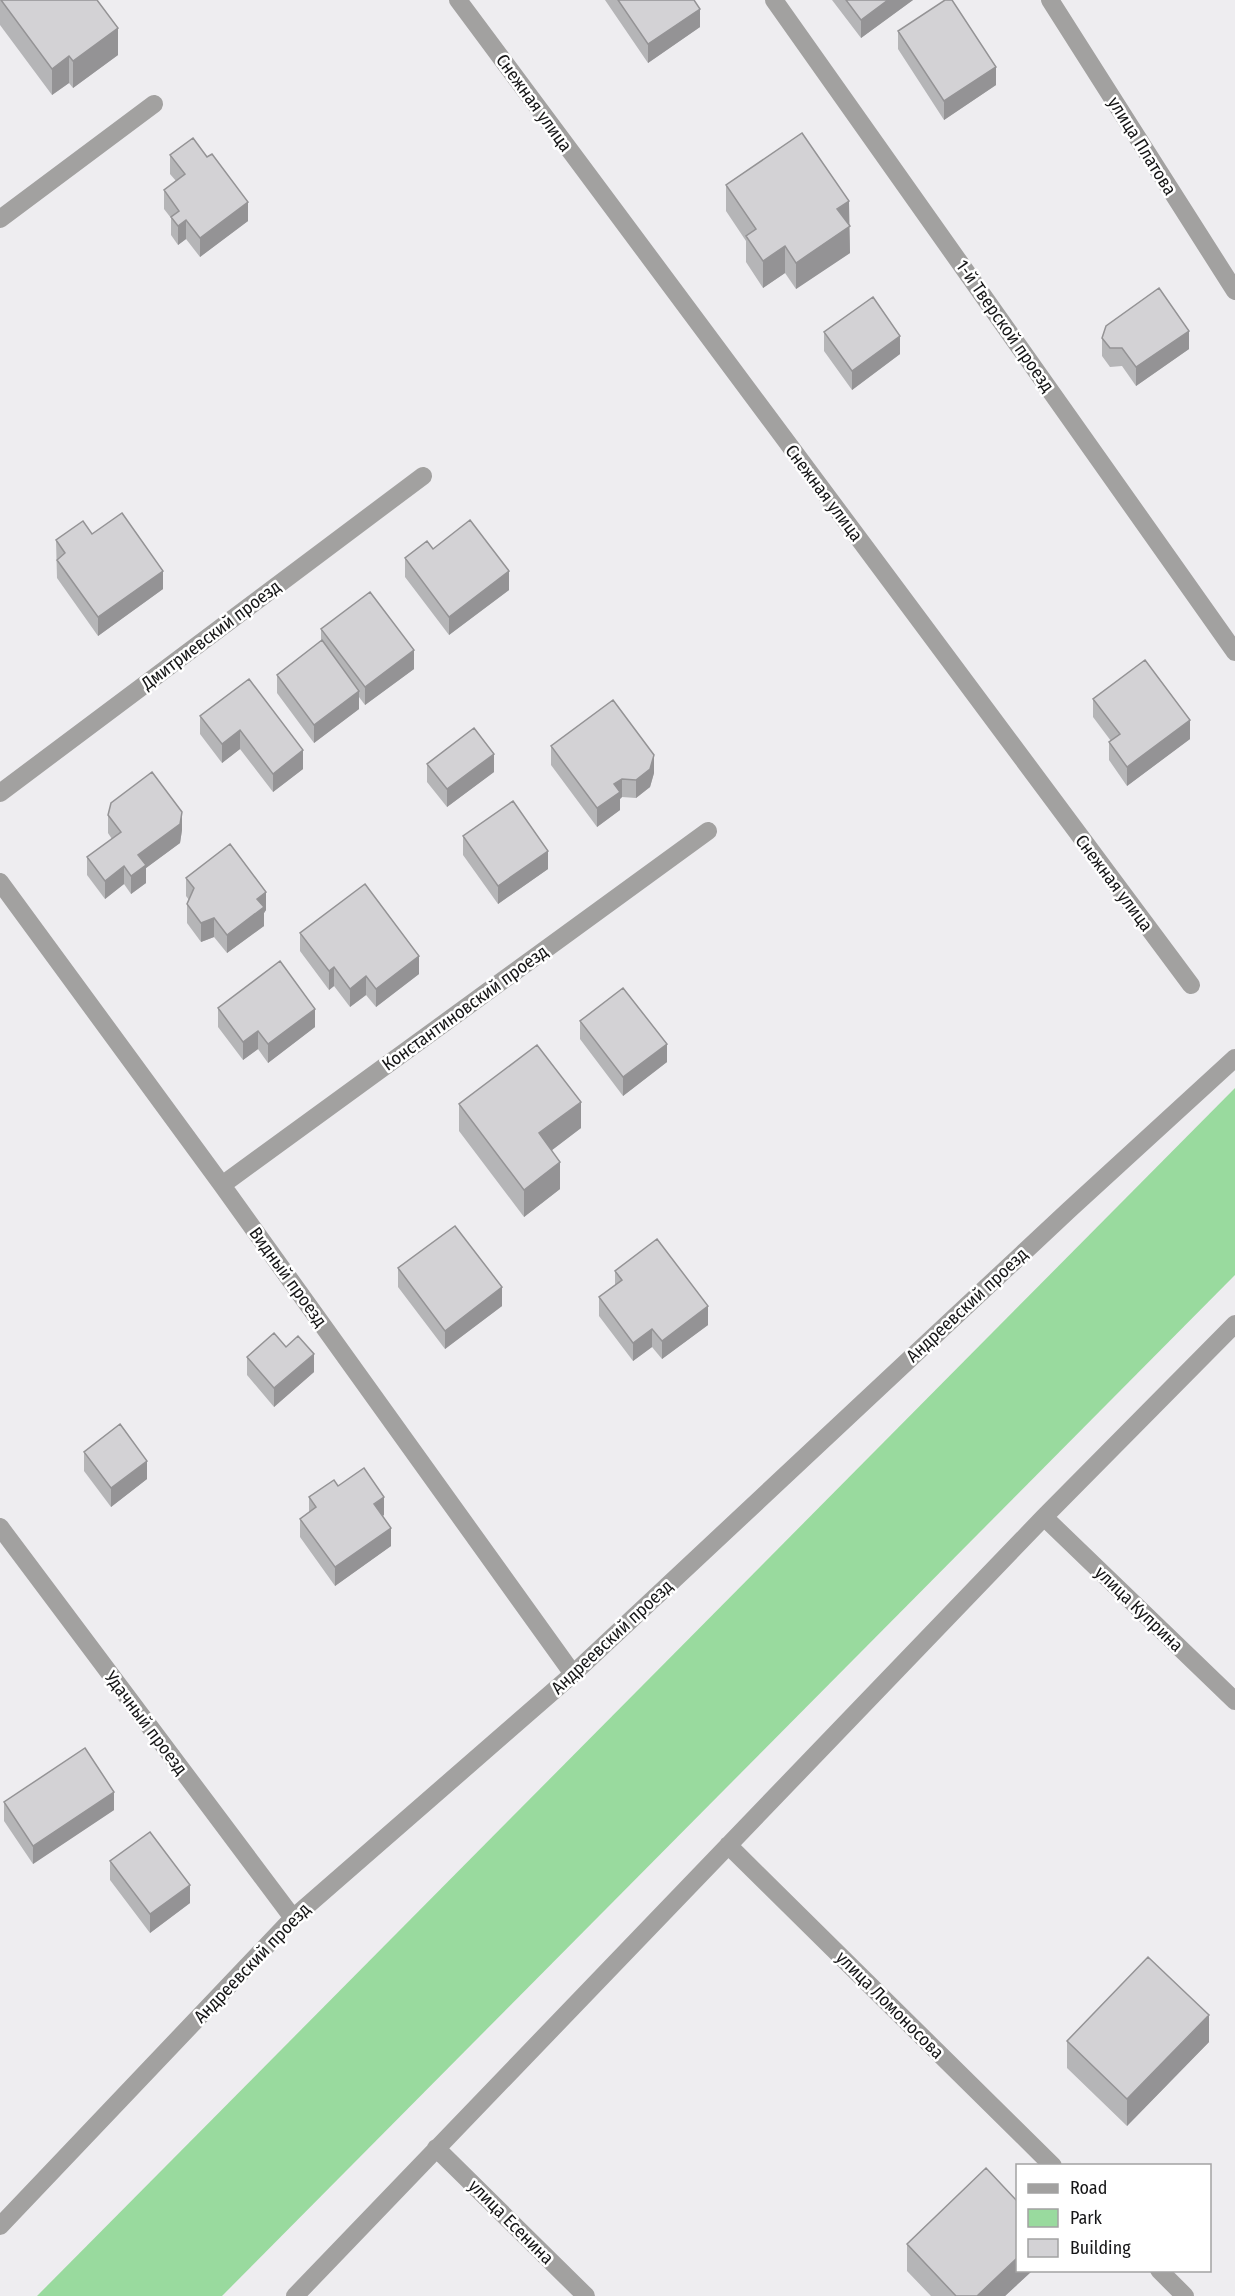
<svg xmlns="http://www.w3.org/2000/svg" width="1235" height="2296" viewBox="0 0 1235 2296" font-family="'Fira Sans Condensed',sans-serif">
<rect width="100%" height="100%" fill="#eeedf0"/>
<!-- green -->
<path fill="#99da9e" d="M1235 1088V1275L222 2296H37Z"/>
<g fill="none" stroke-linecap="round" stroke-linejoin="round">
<!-- street -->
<path stroke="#a2a1a0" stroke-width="18" d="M458 0 1191 985
M774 0 1235 652
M1050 0 1235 291
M0 219 154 104
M0 793 423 476
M0 882 222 1185 573 1674
M222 1185 708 831
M1044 1517 1235 1701
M0 1527 293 1918
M728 1845 1053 2166
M436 2148 586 2296
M0 2226 293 1918 573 1674 1069 1210 1235 1058
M1159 2270 1185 2296
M295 2296 1044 1517 1235 1324"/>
</g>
<!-- wall -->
<path fill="#b5b5b7" d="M0 0H97L118 55 73 88 69 83 52 95 0 25Z
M605 0H694L700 27 648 63Z
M832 0H913L861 38Z
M898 31 996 85 944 120 898 49Z
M170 155 248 221 200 257 186 239 178 245 171 235V218L164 209V190L176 181 170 174Z
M726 185 849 225 850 253 796 289 785 273 763 288 746 262V241L726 211Z
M824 332 900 354 852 390 824 351Z
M1102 338 1189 349 1136 386 1122 366 1110 367 1102 356Z
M92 534 163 589 98 636 57 578 56 540Z
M433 549 509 590 449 635 405 577V558Z
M321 629 414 669 365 705 359 697V709L314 743 277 693V675L321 641Z
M249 679 303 769 273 792 240 749 222 763 200 734V716Z
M1093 699 1190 739 1127 786 1109 760V742L1111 741 1093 717Z
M551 746 654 773 650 787 636 798 622 797 620 799V810L597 827 551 765Z
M427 764 494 772 447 807 427 782Z
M108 815 182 830 180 843 146 868V883L131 894 124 884 105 899 87 875V857L112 839 108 833Z
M463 836 548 869 498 904 463 855Z
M186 878 266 910 264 913V926L227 953 214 937 201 942 187 923V904L189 900 186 896Z
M300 933 419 974 376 1007 366 995 350 1007 334 986 329 990 300 951Z
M218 1008 315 1027 268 1063 258 1049 243 1060 218 1027Z
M580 1021 667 1062 623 1096 580 1039Z
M459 1104 581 1128 552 1150 560 1189 524 1217 459 1131Z
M398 1268 502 1306 445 1349 398 1287Z
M615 1271 708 1325 662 1359 652 1347 633 1361 599 1316V1297L615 1285Z
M286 1347 314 1372 274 1407 247 1375V1357Z
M84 1452 147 1479 111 1507 84 1471Z
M338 1486 384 1515 382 1516 391 1546 335 1586 300 1537V1519L309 1512V1497Z
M4 1802 114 1810 33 1864 4 1821Z
M110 1861 190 1903 150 1933 110 1880Z
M1067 2041 1209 2042 1127 2126 1067 2068Z
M907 2244 1017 2271H1032L1005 2296H931L907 2271Z"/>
<!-- shaded-wall -->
<path fill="#949395" d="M888 0H913L861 38V20Z
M700 9V27L648 63V44Z
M118 28V55L73 88V61Z
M69 56V83L52 95V69Z
M996 67V85L944 120V101Z
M849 201 850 253 796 289V263L837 209Z
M248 202V221L200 257V238Z
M186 220V239L178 245V226Z
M785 246V273L763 288V261Z
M1189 331V349L1136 386V367Z
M900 336V354L852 390V371Z
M163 571V589L98 636V617Z
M509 571V590L449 635V617Z
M414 650V669L365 705V687Z
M359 691V709L314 743V725Z
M1190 720V739L1127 786V767Z
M240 730V749L222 763V744Z
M303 750V769L273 792V774Z
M494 754V772L447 807V789Z
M654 755V773L650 787 636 798V780Z
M622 779V797L620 799V810L597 827V808L614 784Z
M182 812V830L180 843 146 868V883L131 894V876L138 855Z
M548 851V869L498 904V886Z
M124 866V884L105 899V881Z
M266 892V910L264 913V926L227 953V935L257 899Z
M214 918V937L201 942V923Z
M419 956V974L376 1007V989Z
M334 967V986L329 990V971Z
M366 976V995L350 1007V989Z
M315 1009V1027L268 1063V1044Z
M258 1031V1049L243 1060V1042Z
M667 1044V1062L623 1096V1077Z
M581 1102V1128L539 1160V1133Z
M560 1162V1189L524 1217V1190Z
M502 1287V1306L445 1349V1331Z
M708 1306V1325L662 1359V1341Z
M652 1329V1347L633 1361V1343Z
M314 1354V1372L274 1407V1388Z
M147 1461V1479L111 1507V1488Z
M384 1497V1515L374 1523V1504Z
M391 1528V1546L335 1586V1567Z
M114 1792V1810L33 1864V1846Z
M190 1885V1903L150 1933V1914Z
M1209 2015V2042L1127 2126V2099Z
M1017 2258V2271H1032L1005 2296H977Z"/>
<!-- building -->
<path fill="#d3d2d5" stroke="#949395" stroke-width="1.5" d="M1 0H97L118 28 73 61 69 56 52 69Z
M618 0H694L700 9 648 44Z
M846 0H888L861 20Z
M945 0H952L996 67 944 101 898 31Z
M802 133 849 201 837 209 850 226 796 263 785 246 763 261 746 236 756 229 726 185Z
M193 138 207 157 212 154 248 202 200 238 186 220 178 226 171 217 179 211 164 190 185 174 170 155Z
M1159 288 1189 331 1136 367 1122 348H1110L1102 338 1106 326Z
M873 297 900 336 852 371 824 332Z
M122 513 163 571 98 617 57 560 65 553 56 540 83 521 92 534Z
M470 520 509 571 449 617 405 558 427 541 433 549Z
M370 592 414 650 365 687 321 629Z
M322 640 359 691 314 725 277 675Z
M1145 660 1190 720 1127 767 1109 742 1120 734 1093 699Z
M249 679 303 750 273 774 240 730 222 744 200 716Z
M613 700 654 755 650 769 636 780 622 779 614 784 620 792 597 808 551 746Z
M474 728 494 754 447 789 427 764Z
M152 772 182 812 180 824 138 855 146 865 131 876 124 866 105 881 87 857 121 832 108 815 111 803Z
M513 801 548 851 498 886 463 836Z
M230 844 266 892 257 899 264 907 227 935 214 918 201 923 187 904 194 888 186 878Z
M365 884 419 956 376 989 366 976 350 989 334 967 329 971 300 933Z
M280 961 315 1009 268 1044 258 1031 243 1042 218 1008Z
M623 988 667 1044 623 1077 580 1021Z
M537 1045 581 1102 539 1133 560 1162 524 1190 459 1104Z
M455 1226 502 1287 445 1331 398 1268Z
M657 1239 708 1306 662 1341 652 1329 633 1343 599 1297 622 1280 615 1271Z
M274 1333 286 1347 298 1336 314 1354 274 1388 247 1357Z
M120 1424 147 1461 111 1488 84 1452Z
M364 1468 384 1497 374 1504 391 1528 335 1567 300 1519 316 1507 309 1497 334 1480 338 1486Z
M85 1748 114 1792 33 1846 4 1802Z
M150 1832 190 1885 150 1914 110 1861Z
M1148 1957 1209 2015 1127 2099 1067 2041Z
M986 2168 1017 2201V2258L977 2296H956L907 2244Z"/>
<g text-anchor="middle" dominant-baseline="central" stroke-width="5" stroke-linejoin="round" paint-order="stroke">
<!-- street labels -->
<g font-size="18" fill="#161617" stroke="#fff">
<text transform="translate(534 103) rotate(54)">Снежная улица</text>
<text transform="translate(1142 146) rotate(58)">улица Платова</text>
<text transform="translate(1005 326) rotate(55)">1-й Тверской проезд</text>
<text transform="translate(824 493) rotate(53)">Снежная улица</text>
<text transform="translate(211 635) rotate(-37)">Дмитриевский проезд</text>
<text transform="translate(1114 883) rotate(53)">Снежная улица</text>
<text transform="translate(465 1008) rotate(-36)">Константиновский проезд</text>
<text transform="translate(288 1277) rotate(54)">Видный проезд</text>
<text transform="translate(967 1305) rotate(-43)">Андреевский проезд</text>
<text transform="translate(1139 1609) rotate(44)">улица Куприна</text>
<text transform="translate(612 1637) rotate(-43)">Андреевский проезд</text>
<text transform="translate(146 1723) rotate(53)">Удачный проезд</text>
<text transform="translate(252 1963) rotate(-46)">Андреевский проезд</text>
<text transform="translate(890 2005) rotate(45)">улица Ломоносова</text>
<text transform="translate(511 2222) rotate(45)">улица Есенина</text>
</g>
</g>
<!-- legend -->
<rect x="1016" y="2164" width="195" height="108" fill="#ffffff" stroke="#a2a2a2" stroke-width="1.5"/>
<rect x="1028" y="2184" width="30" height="9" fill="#a2a1a0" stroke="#a2a2a2" stroke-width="1.5"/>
<text x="1070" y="2194" font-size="18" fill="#161617">Road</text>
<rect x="1028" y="2209" width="30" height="18" fill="#99da9e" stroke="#a2a2a2" stroke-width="1.5"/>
<text x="1070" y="2224" font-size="18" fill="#161617">Park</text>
<rect x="1028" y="2239" width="30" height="18" fill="#d3d2d5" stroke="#a2a2a2" stroke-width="1.5"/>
<text x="1070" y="2254" font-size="18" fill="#161617">Building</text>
</svg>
